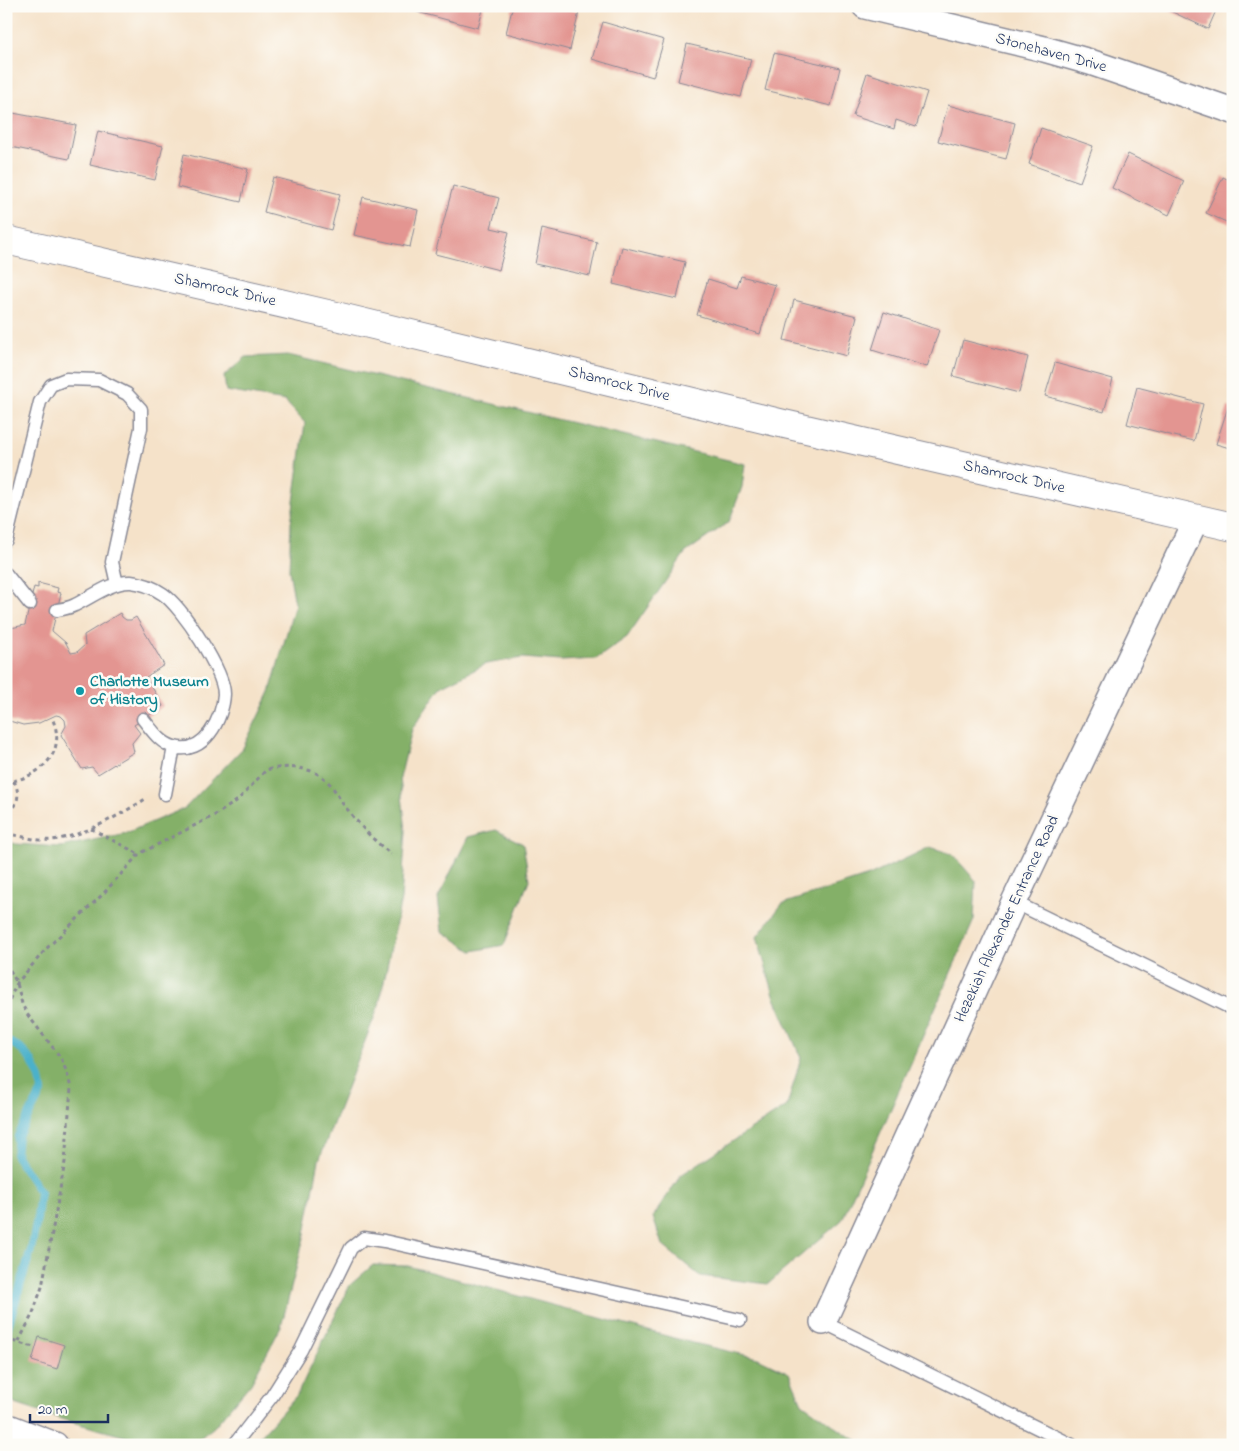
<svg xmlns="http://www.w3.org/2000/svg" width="1239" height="1451" viewBox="0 0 1239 1451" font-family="'Indie Flower',sans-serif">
<rect width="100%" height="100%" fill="#fdfcf7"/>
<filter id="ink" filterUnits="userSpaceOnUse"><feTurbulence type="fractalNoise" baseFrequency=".02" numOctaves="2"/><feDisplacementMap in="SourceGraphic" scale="10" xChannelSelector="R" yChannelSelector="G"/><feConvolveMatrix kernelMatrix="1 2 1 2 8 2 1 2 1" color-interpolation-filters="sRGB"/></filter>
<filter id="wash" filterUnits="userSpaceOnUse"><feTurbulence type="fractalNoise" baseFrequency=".0096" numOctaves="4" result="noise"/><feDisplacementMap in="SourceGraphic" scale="20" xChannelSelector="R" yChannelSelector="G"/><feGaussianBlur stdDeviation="1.12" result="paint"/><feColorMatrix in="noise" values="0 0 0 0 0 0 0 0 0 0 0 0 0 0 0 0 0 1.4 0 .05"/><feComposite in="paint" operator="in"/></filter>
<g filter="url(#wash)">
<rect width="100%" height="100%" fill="#f5e2c9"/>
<!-- forest -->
<path fill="#84b068" stroke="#507063" d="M288 355 745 464 742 487 729 522 685 553 627 637 596 659 561 661 522 658 486 664 441 687 412 729 400 778 406 831 401 899 379 1005 319 1160 305 1234 281 1327 251 1383 214 1427 191 1445H156L61 1419 6 1401V841L16 844 61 847 126 833 185 808 243 748 270 692 295 604 289 570 291 523 305 423 285 401 226 391 224 376 246 357Z
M496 830 523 844 529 880 504 945 472 951 442 931 438 898 468 837Z
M930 847 952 854 976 881 974 920 842 1220 768 1284 700 1276 662 1245 653 1217 681 1175 787 1106 801 1058 775 998 757 937 782 904 869 876Z
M373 1265 408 1266 689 1342 758 1358 789 1373 802 1403 849 1436 866 1445H252L297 1395 350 1285Z"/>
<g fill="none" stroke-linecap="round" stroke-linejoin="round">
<!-- stream -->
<path stroke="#4bb1ca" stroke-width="8" d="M6 1041 19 1047 31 1060 40 1078 42 1091 18 1136 16 1156 40 1192 37 1219 31 1250 6 1333"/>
</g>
<g id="blocks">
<!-- building -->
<path fill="#e39591" d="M361 6H387L385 14Z
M418 6H484L478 28 417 12Z
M513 6H555L579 12 570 50 506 33Z
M1160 6H1218L1208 29Z
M603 22 664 40 653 77 592 59Z
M687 44 751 59 741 97 678 81Z
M774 53 840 68 831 106 765 90Z
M867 73 927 92 916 127 896 120 894 129 853 116Z
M948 105 1015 123 1006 159 938 141Z
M13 113 76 125 69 159 6 146Z
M1041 128 1093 146 1080 182 1029 164Z
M98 131 163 146 155 180 90 165Z
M184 154 248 169 241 202 177 187Z
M1128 154 1184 181 1169 215 1112 188Z
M273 177 340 194 331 230 264 212Z
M1223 177 1233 182V225L1206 213Z
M453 186 499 198 491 228 509 232 499 270 435 254Z
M363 197 418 210 410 247 354 235Z
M542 229 597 242 590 276 535 264Z
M622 247 685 262 677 299 613 284Z
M741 276 775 285 760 334 697 315 708 279 737 288Z
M794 300 857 316 847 356 784 340Z
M884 312 939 330 927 367 872 350Z
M963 340 1028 357 1019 393 953 376Z
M1055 363 1113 379 1104 412 1045 396Z
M1137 387 1203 404 1194 441 1127 424Z
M1228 407 1233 408V449L1216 444Z
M38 583 58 588 57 592 61 593 52 631 66 643 71 653 77 652 85 645 84 635 120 613 122 617 126 620H131L136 617 164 665 146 677 163 706 134 725 140 733 132 743 134 752 98 774 92 767 82 769 61 735 66 726 65 720 61 716 56 715 39 723 23 725 6 720V629L25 625 34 587 38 588Z
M39 1337 64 1345 57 1369 32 1361Z"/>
</g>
</g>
<g filter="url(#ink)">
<use href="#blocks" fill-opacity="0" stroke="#888894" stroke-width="1"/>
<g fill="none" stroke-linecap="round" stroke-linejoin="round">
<defs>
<path id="service" d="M6 540 40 402 51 385 66 379 99 380 127 394 141 409V428L112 562 117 584
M6 574 30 604
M57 610C63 609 69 608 75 605 92 597 112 581 131 582 142 583 154 588 163 594 182 607 224 671 224 694 223 718 204 756 174 747 160 743 152 730 143 719
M165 794 174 747
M1014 902 1233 1009
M823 1322 1072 1445
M234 1445 272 1396 301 1350 351 1248 364 1238 384 1241 740 1320"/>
<path id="minor" d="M865 6 1044 49 1090 62 1233 111
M823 1322 1014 902 1196 519
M6 1426 55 1445"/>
<path id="tertiary" d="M6 240 336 316 780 423 1233 527"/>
</defs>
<!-- service casing -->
<use href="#service" stroke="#888894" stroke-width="15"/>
<!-- minor casing -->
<use href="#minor" stroke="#888894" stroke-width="28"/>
<!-- tertiary casing -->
<use href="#tertiary" stroke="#888894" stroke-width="30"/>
<!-- path -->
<path stroke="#888894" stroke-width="3" stroke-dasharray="4 4" stroke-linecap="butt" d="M6 777 15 783C20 795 19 806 6 811
M13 781C44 774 67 750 52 718
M91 829 139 854
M6 834C21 835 37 842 52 840 84 836 120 815 147 798
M6 963 17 983 22 1004 27 1014 61 1058 67 1073 71 1088 65 1162 42 1287 33 1313 18 1343 34 1347
M6 1007 17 983 46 949 103 894 139 854 217 814 238 800 266 770C285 765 314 766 328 782 336 790 340 802 348 810 360 826 375 842 391 854
M6 1338 18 1343"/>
<!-- service -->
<use href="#service" stroke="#fff" stroke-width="12"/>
<!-- minor -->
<use href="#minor" stroke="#fff" stroke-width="25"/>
<!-- tertiary -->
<use href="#tertiary" stroke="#fff" stroke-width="28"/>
</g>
</g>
<!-- markers -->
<circle fill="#0f9aa8" stroke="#fdfcf7" stroke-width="2" cx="80" cy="691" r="5"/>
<g text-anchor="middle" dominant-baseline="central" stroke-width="5" stroke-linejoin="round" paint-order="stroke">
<!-- street labels -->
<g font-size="16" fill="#1b2f5e" stroke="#fdfcf7">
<text transform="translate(1051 53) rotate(15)">Stonehaven Drive</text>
<text transform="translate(225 290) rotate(13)">Shamrock Drive</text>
<text transform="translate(619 384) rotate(14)">Shamrock Drive</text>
<text transform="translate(1014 477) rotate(13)">Shamrock Drive</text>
<text transform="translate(1007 919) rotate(-65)">Hezekiah Alexander Entrance Road</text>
</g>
<!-- culture labels -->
<g font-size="16" font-weight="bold" fill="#0d838f" stroke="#fdfcf7" text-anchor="start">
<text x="90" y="682">Charlotte Museum<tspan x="90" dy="18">of History</tspan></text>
</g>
</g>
<!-- margin -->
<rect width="1239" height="1451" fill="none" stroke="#fdfcf7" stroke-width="25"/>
<!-- scale -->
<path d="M30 1414v8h78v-8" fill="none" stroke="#1b2f5e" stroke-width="2.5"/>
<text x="38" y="1414" font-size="15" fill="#1b2f5e" stroke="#fdfcf7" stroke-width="4" paint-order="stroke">20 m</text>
</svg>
